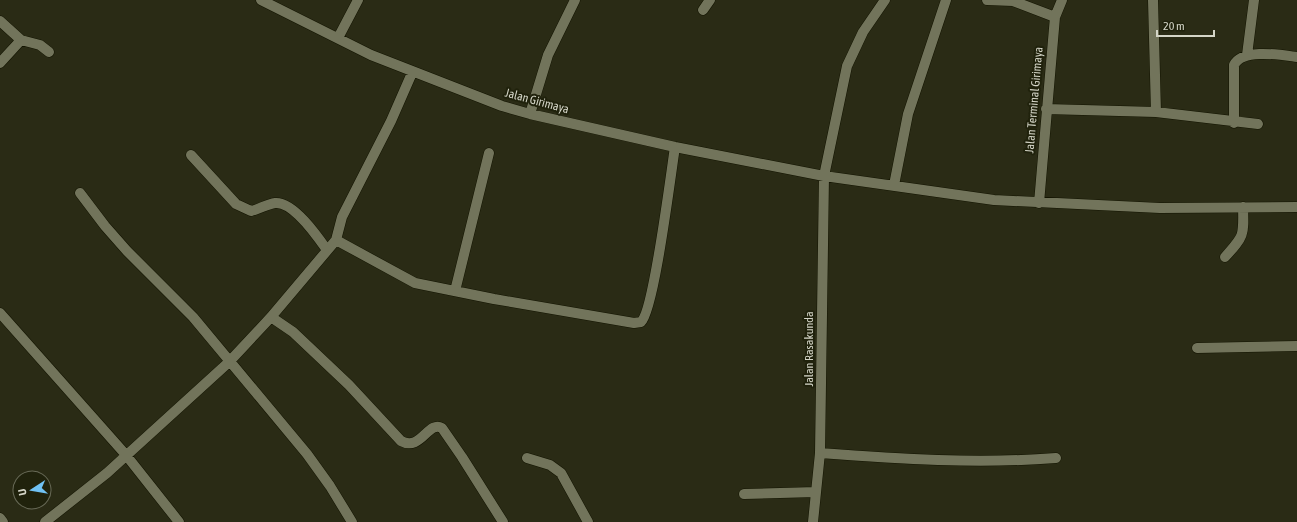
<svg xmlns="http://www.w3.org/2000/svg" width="1297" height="522" viewBox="0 0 1297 522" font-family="'Asap Condensed',sans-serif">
<rect width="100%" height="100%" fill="#2a2b15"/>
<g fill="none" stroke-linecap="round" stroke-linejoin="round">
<defs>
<path id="minor" d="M261 0 371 55 502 106 530 114 675 147 824 176 994 200 1160 208 1297 207
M987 0 1013 1 1055 17
M1153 0 1156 112
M703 10 710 0
M0 21 21 40 40 45 49 52
M338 38 358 0
M1247 55 1254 0
M0 63 21 40
M1046 109 1156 112 1258 124
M530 114 548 55 575 0
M1234 123V65C1242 48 1281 55 1297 57
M191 155 236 204 251 211C260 209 267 204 275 203 293 201 318 237 327 250
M894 185 908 114 946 0
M80 193 105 226 127 251 193 317 307 454 330 486 352 522
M1039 203 1055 17 1062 0
M336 240 415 283 494 299 634 323 641 322C654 311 671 172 675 147
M1225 257C1244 236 1244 236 1243 207
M455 291 489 153
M0 313 126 455 179 522
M271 317 293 332 349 385 401 441C421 452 428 420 442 428L462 457 503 522
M1197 348 1297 346
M820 453C898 459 978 464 1056 458
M527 458 550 465 561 473 588 522
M744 494 816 492
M0 518 3 522
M45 522 107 473 229 362 271 317 336 240 342 217 391 121 412 73
M813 522 820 453 824 176 847 66 863 32 885 0"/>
</defs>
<!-- minor casing -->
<use href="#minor" stroke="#131401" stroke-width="11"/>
<!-- minor -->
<use href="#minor" stroke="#72745b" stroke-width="10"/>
</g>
<g text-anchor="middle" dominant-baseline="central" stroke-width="4" stroke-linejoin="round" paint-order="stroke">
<!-- street labels -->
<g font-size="12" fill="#d4d5c7" stroke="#20220c">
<text transform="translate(1034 100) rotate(-85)">Jalan Terminal Girimaya</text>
<text transform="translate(537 101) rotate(15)">Jalan Girimaya</text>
<text transform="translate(809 349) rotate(-90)">Jalan Rasakunda</text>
</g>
</g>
<!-- north arrow -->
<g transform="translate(32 490) rotate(258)"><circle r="19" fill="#20220c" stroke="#686a57"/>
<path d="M0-3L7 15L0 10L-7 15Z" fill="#70c2f4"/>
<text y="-6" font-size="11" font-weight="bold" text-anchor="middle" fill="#d4d5c7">U</text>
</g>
<!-- scale -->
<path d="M1157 30v6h57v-6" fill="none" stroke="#d4d5c7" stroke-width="2"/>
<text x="1163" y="30" font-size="12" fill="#d4d5c7" stroke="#20220c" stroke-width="3" paint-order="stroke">20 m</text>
</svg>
